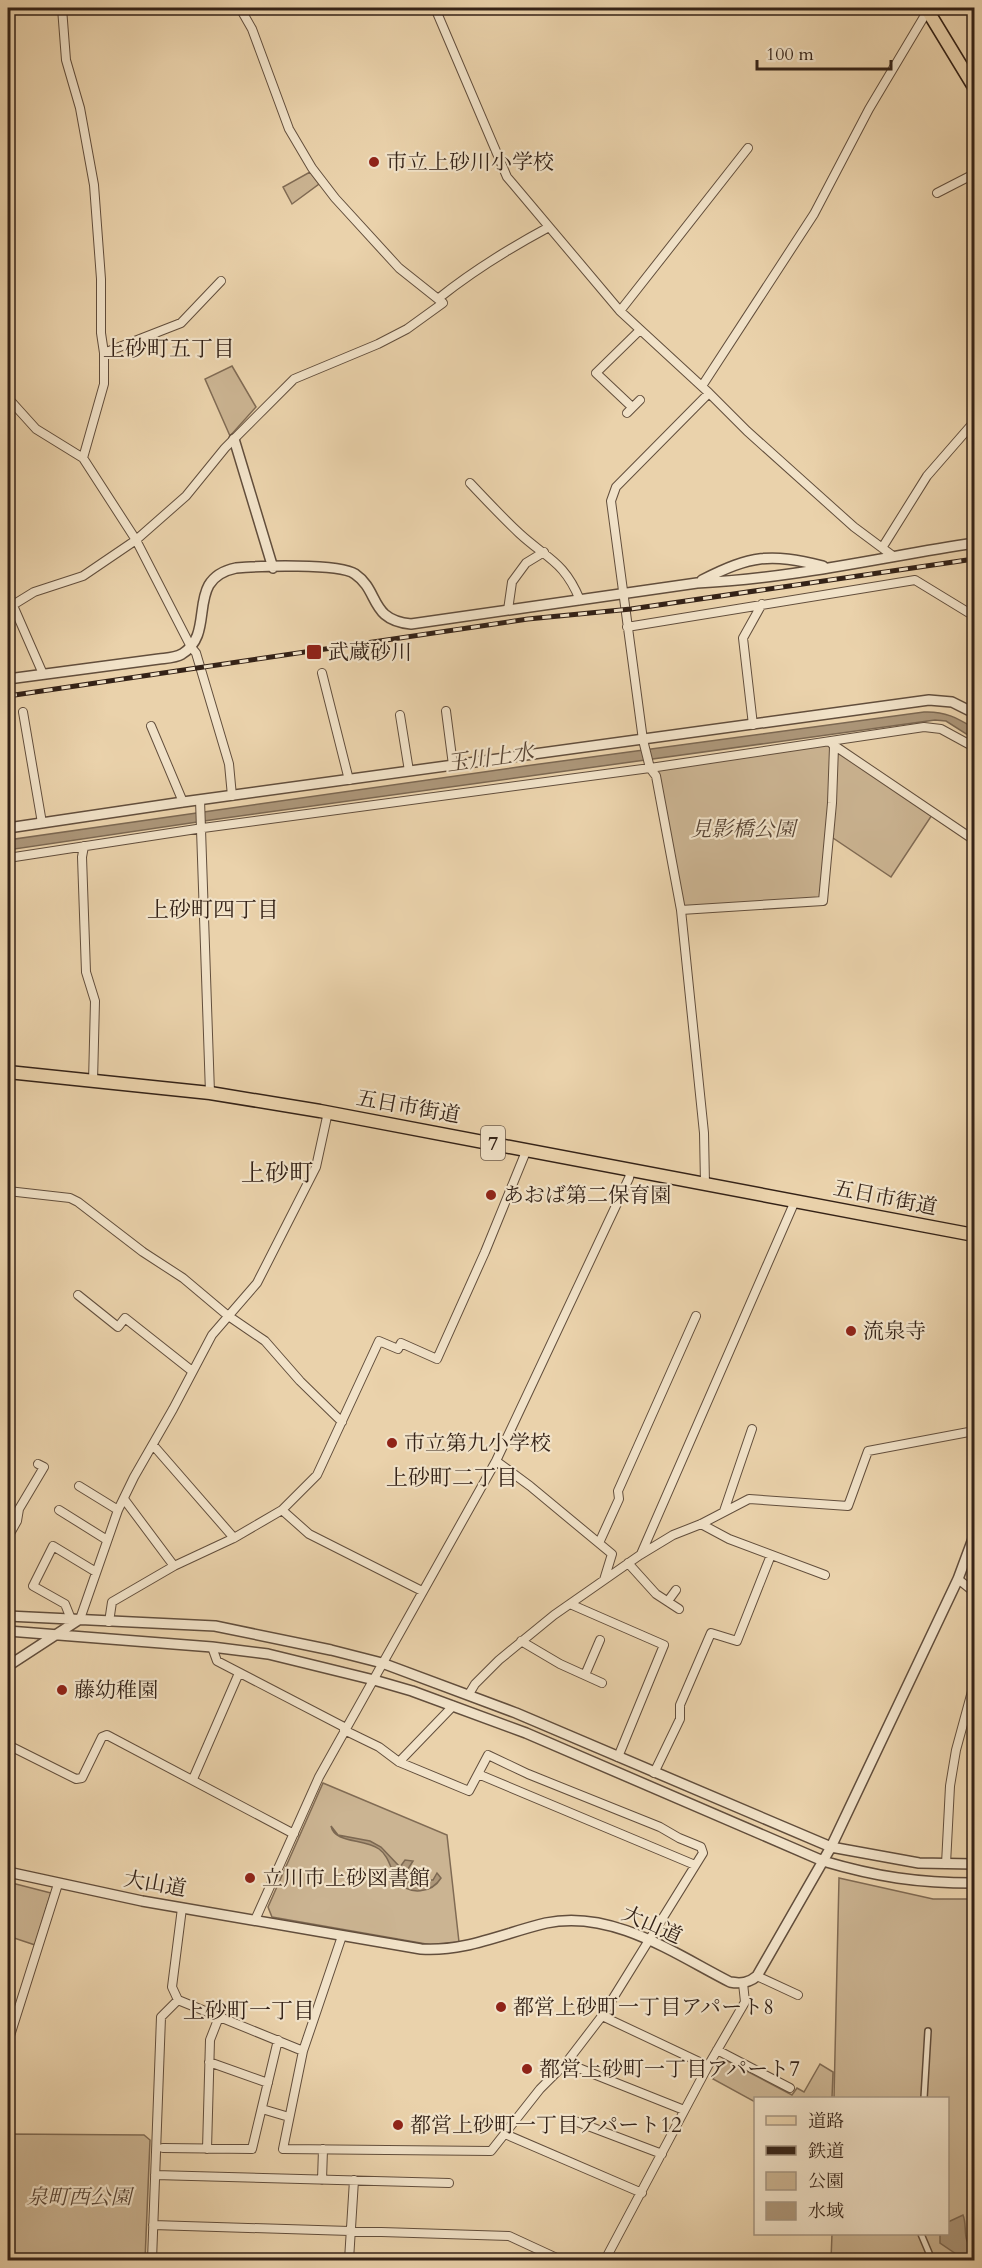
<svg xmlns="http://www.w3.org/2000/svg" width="982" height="2268" viewBox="0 0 982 2268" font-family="Cardo,'Noto Serif JP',serif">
<rect width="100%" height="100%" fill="#ead2ab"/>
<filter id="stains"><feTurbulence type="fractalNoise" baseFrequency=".00333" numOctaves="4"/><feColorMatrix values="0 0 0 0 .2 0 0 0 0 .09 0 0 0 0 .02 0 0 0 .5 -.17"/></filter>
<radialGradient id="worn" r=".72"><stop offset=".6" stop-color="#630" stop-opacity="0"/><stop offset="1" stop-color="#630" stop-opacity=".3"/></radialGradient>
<!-- green -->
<path fill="#cbb492" stroke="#806b54" stroke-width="1.5" d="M310 172 319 184 292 204 283 187Z
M232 366 256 407 230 436 205 379Z
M828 744 832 748 932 815 891 877 827 834 820 898 684 908 653 765Z
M323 1783 447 1835 459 1942 432 1945 272 1917 268 1907Z
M839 1878 933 1899H974V2260H831L832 2234H948V2098H834Z
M8 1882 51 1893 35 1945 8 1936Z
M724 2059 792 2095 797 2088 804 2092 820 2064 833 2072 832 2098H756L755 2102 713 2079Z
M8 2134 144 2135 150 2140 145 2260H8Z"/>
<!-- water -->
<path fill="#ac9679" stroke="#7c6852" stroke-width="1.5" d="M924 712C945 711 957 718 974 728V739L946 721 935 720 211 820 8 850V840L525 766Z
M331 1826 338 1835 370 1841 381 1847 400 1867 405 1860 413 1861 408 1869 418 1880H433L437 1873 441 1878C432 1893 409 1896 398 1881 390 1870 390 1857 379 1849 363 1838 335 1844 331 1826Z
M963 2215C968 2227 961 2241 974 2249V2260H962L959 2256 940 2243V2234H948V2222Z"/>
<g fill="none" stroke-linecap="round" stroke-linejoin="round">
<defs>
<path id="pedestrian" d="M924 2098 928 2031
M921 2234 932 2260"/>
<path id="minor" d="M62 8 66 60 80 108 94 185 101 279V333L104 353V384L83 458
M435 8 507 177 513 184 620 311 709 393 747 431 854 527 893 556
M937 193 974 174
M439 298C474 270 510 248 549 227
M620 311 748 148
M104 353 181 323 221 281
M702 386 814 214 869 109 928 10
M8 398 36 429 83 458 136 540 191 647 196 653 229 764 232 796
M632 407 596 373 640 330
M627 413 640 400
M470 483C486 500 502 517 519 533 547 559 564 561 580 600
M882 548 927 476 974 422
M8 594 43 674
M8 608 34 592 83 576 136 540 186 496 225 448 294 379 378 344 407 329 443 303 399 268 335 198 312 168 289 129 252 29 240 8
M508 610 512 582 526 563 544 552
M627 627 915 580 974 616
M322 673 349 780
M446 711 453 765
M23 712 42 823
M400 715 409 771
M753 725 743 638 762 604
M151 726 183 802
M832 744 974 840
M200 800 210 1093
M84 846 82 857 86 972 95 1001 93 1082
M8 858 203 828 650 768 924 727 941 729 974 747
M681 910 823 901 832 803 834 747
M705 1184 704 1133 681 910 656 776 650 768 643 740 611 501 616 487 709 393
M8 1191 70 1198 78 1202 143 1252 183 1278 227 1315 265 1341 300 1381 342 1422
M78 1295 118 1327 125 1318 192 1371
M153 1445 234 1538
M496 1461 530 1486 612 1554 604 1580
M79 1486 118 1510
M124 1499 174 1566
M59 1510 107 1540
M282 1510 309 1534 422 1591
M724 1511 752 1429
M701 1524 729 1539 825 1575
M8 1537 17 1521 19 1509 44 1467 38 1464
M599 1543 619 1499 618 1491 696 1316
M641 1554 795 1201
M628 1563 656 1594 679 1609
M958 1579 974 1592
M668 1601 676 1590
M570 1604 664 1645 618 1757
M71 1619 65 1604 33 1586 53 1546 96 1572
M80 1619 118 1510 134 1477 173 1409 212 1335 257 1283 316 1167 328 1112
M109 1622 112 1602 174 1566 234 1538 282 1510 317 1475 379 1341 398 1349 401 1343 437 1359 485 1252 527 1149
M521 1641 560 1664 602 1683
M212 1647 217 1661 346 1728
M585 1675 600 1640
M469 1694 475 1684 499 1660 554 1615 640 1555 673 1535 701 1524 749 1499 848 1506 868 1451 974 1431
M8 1745 76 1779 82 1778 102 1737 107 1735 294 1834
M399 1762 453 1706
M654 1773 680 1719V1705L711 1633 737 1641 771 1555
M478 1774 695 1865
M193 1779 239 1673
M946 1864 950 1786 956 1750 974 1684
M182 1908 172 1987 178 2000 303 2051
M255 1920 319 1777 496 1461 629 1178 631 1169
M342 1936 303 2051 283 2149 491 2151 540 2089 566 2063 602 2016 703 1853 701 1847 679 1838 660 1827 528 1774 488 1755 469 1791 399 1762 379 1747 344 1730
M757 1976 798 1995
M602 2016 708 2066
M8 2042 58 1884
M717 2050 790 2088
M209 2062 268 2083
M566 2063 684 2110
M262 2109 289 2117
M575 2121 662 2154
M505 2134 642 2193
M163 2148 252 2149 278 2040
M207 2149 210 2040 219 2017
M155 2175 449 2183
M322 2180 323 2149
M153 2225 509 2236 561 2260
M152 2260 161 2017 178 2000
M349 2260 354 2180
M605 2260 708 2066 745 2002 743 1983"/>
<path id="tertiary" d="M234 439 273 568
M702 580C752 555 769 553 823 566
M8 679 159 659C166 658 175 658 182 654 218 632 183 579 236 568 258 566 339 563 355 574 380 591 369 620 411 624L697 583C790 579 882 557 974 543
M8 828 183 802 929 700 952 702 974 713
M8 1616 215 1626 331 1650 382 1663 516 1713 831 1847 919 1863 974 1864
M8 1631 212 1647 268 1654 374 1680 412 1691 526 1733 823 1861C877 1877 918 1883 974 1883
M8 1666 80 1619
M8 1872 142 1901 421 1949C465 1952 504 1933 546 1923 612 1909 675 1954 730 1982 741 1984 749 1983 757 1976L831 1847 958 1579 974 1536"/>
<path id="primary" d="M926 8 974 87
M8 1072 210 1093 320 1111 974 1235"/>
</defs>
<!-- pedestrian casing -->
<use href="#pedestrian" stroke="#624e3c" stroke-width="8"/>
<!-- minor casing -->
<use href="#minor" stroke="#624e3c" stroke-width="10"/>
<!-- tertiary casing -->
<use href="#tertiary" stroke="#624e3c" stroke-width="12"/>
<!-- primary casing -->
<use href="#primary" stroke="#342217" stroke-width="15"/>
<!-- pedestrian -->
<use href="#pedestrian" stroke="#f1e2c8" stroke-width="5"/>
<!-- minor -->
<use href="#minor" stroke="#f1e2c8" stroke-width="8"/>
<!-- tertiary -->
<use href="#tertiary" stroke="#f1e2c8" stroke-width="9"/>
<!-- primary -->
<use href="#primary" stroke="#ead2ab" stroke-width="12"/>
<defs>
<path id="rail" d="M8 696 528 619 631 609 974 559"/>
</defs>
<!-- rail casing -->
<use href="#rail" stroke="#342217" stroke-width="5"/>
<!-- rail -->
<use href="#rail" stroke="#f1e2c8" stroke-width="3" stroke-dasharray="9" stroke-linecap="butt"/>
</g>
<!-- markers -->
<g fill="#8f2418" stroke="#f1e2c8" stroke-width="2">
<circle cx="374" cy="162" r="6"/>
<rect x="306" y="644" width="16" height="16" rx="3"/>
<circle cx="491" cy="1195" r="6"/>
<circle cx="851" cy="1331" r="6"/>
<circle cx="392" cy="1443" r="6"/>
<circle cx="62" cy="1690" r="6"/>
<circle cx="250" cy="1878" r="6"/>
<circle cx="501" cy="2007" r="6"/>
<circle cx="527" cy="2069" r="6"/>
<circle cx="398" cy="2125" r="6"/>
</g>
<g text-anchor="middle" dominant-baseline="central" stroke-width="4.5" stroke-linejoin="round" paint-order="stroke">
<!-- shield labels -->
<rect fill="#f1e2c8" stroke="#6d5c4c" stroke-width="1.5" x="481" y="1126" width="24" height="34" rx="4.5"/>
<g font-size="20" font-weight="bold" fill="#342217">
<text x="493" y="1143">7</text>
</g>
<!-- poi labels -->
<g font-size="21" fill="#342217" stroke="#f1e2c8" text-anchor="start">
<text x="386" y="162">市立上砂川小学校</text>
<text x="328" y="652">武蔵砂川</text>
<text x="503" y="1195">あおば第二保育園</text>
<text x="863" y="1331">流泉寺</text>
<text x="404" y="1443">市立第九小学校</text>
<text x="74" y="1690">藤幼稚園</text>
<text x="262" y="1878">立川市上砂図書館</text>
<text x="513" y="2007">都営上砂町一丁目アパート8</text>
<text x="539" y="2069">都営上砂町一丁目アパート7</text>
<text x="410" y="2125">都営上砂町一丁目アパート12</text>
</g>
<!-- park labels -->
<g font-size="21" font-style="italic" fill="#5a4636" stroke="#f1e2c8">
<text x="743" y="829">見影橋公園</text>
<text x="79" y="2197">泉町西公園</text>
</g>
<!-- street labels -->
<g font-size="21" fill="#342217" stroke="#f1e2c8">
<text transform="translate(408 1107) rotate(10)">五日市街道</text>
<text transform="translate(885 1198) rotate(11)">五日市街道</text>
<text transform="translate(155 1884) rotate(10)">大山道</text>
<text transform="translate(652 1925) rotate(24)">大山道</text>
</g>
<!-- neighbourhood labels -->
<g font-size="22" fill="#342217" stroke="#f1e2c8">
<text x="169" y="349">上砂町五丁目</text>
<text x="213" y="910">上砂町四丁目</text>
<text x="452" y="1478">上砂町二丁目</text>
<text x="249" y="2011">上砂町一丁目</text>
</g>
<!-- water labels -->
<g font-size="22" font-style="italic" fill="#584534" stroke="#f1e2c8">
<text transform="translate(490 758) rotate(-8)">玉川上水</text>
</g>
<!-- quarter labels -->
<g font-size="24" fill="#342217" stroke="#f1e2c8">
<text x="277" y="1173">上砂町</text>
</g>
</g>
<!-- margin -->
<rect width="982" height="2268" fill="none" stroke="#ead2ab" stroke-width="30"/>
<rect x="9" y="9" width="964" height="2250" fill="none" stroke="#342217" stroke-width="3"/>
<rect x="15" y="15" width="952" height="2238" fill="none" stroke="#342217" stroke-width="1.5"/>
<!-- legend -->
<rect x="754" y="2097" width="195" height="138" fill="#f1e2c8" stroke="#a59581" stroke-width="1.5"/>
<rect x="766" y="2116" width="30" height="9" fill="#ead2ab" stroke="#a59581" stroke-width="1.5"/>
<text x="808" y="2127" font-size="18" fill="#342217">道路</text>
<rect x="766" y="2146" width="30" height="9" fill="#342217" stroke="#a59581" stroke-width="1.5"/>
<text x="808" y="2157" font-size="18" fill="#342217">鉄道</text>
<rect x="766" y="2172" width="30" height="18" fill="#cbb492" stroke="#a59581" stroke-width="1.5"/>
<text x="808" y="2187" font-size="18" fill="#342217">公園</text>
<rect x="766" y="2202" width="30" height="18" fill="#ac9679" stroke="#a59581" stroke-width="1.5"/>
<text x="808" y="2217" font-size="18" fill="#342217">水域</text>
<!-- scale -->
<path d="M757 60v9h134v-9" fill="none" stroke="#342217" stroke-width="3"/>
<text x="766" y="60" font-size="18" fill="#342217" stroke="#f1e2c8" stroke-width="4.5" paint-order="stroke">100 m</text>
<rect width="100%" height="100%" filter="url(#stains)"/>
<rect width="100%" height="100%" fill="url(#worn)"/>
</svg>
